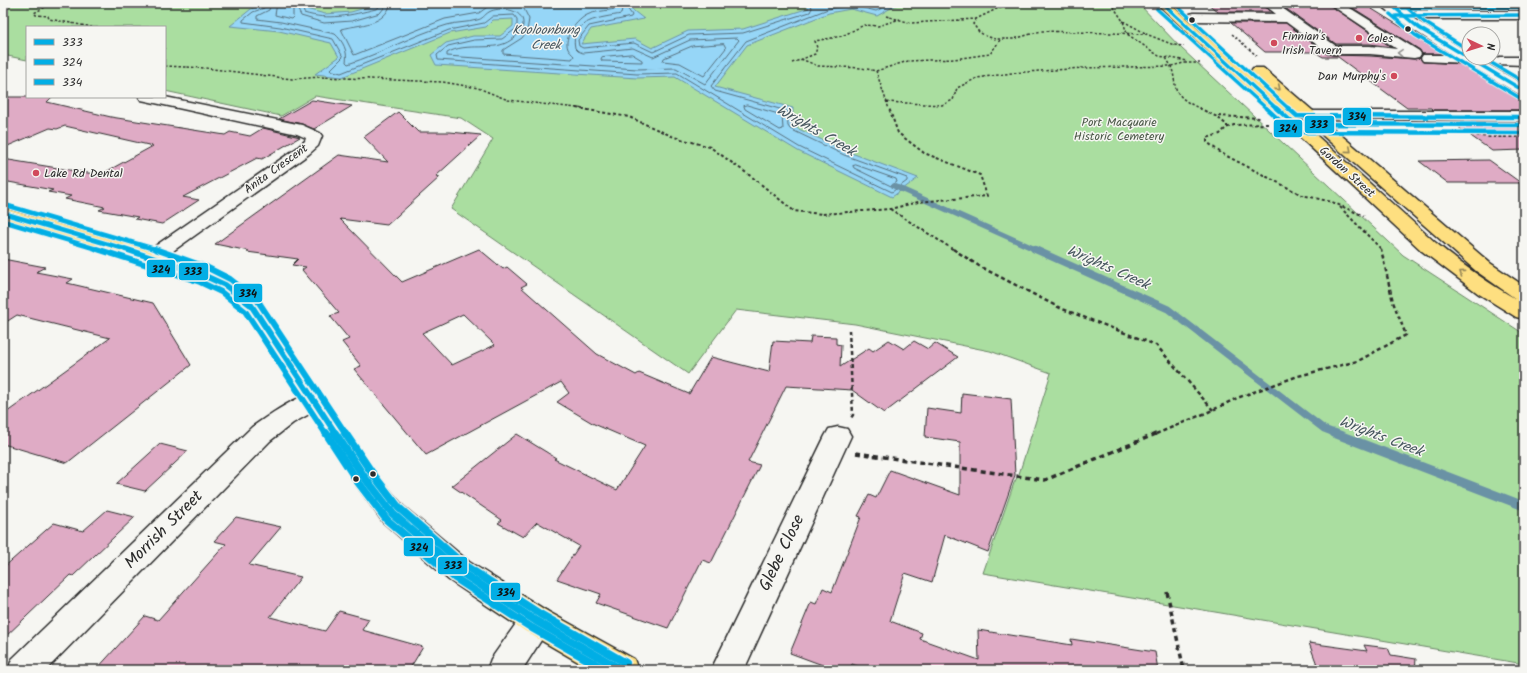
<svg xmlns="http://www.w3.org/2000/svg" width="1527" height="673" viewBox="0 0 1527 673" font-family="Kalam,sans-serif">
<rect width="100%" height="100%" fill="#f6f6f2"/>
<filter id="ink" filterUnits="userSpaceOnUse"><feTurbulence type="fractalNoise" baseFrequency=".025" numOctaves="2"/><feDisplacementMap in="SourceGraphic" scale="8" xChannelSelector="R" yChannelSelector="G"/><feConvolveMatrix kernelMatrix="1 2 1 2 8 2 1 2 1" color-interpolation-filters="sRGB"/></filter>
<g filter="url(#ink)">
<!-- green -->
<path fill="#aadea0" stroke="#6a8466" d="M3 3H1138L1181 48 1403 255 1524 334V664L983 573 1014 483 1019 474 1051 373 990 351 855 324 736 310 688 374 451 209 493 139 461 118 315 96 281 116 165 91V27H27V60L3 55Z"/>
<!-- water -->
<path fill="#96d6f7" stroke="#6b92a5" d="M267 3H309L306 9 325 14 351 12 382 3H639L630 8 644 19 591 29 581 44 635 39 652 48 688 31 743 29 809 8 802 3H900L877 16 851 9 829 13 747 45 715 87 793 108 792 126 846 151 918 178 892 197 798 151 675 77 637 78 436 65 431 55 446 43 473 36H500L513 26V19L493 20 486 27 450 33 342 77 315 74 339 57 331 43 279 31 230 26 251 9Z"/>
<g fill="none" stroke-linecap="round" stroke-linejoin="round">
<!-- shore -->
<path stroke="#566f7d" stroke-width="1" d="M266 3 264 8 253 12 243 20V22L280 27 333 39 343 57 330 70 341 73 449 30 484 23 493 16 514 15 517 19V28L502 39 474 40 448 46 437 55 438 60 637 74 677 73 799 147 892 192 907 181V178L844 155 790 129 788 126 787 111 715 91 711 86 746 41 828 9 852 5 876 11 892 3
M271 3 269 10 257 16V19L281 22 335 34C343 41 348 51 346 62L348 64C382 53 413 35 447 25 457 22 467 23 477 20 483 19 484 15 489 12 499 6 524 9 523 24 523 31 517 36 511 40 493 53 467 41 447 53V56L637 69 676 68 705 84 739 40 737 38 690 40 653 57 633 48 583 53 578 51 575 48C569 19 602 18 621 14L623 3
M277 3 275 15 291 19 293 17V3
M299 3 298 10 301 16 324 23 352 21 380 13 384 8 385 3
M305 3 303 9 304 13C329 21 351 15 376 9L379 7 380 3
M391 3C385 26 360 24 341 29L354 55 445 19 479 13 490 5H517L523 7 529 19 527 31 522 38 503 50V54L572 59 574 56C572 54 569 51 568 49 563 37 577 20 587 15 595 11 606 11 615 9L617 3
M631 3 627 8 632 15 631 17 589 26 578 40 579 46 583 48 634 43 653 52 689 35 743 33 810 12 812 8 810 3
M724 44 726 48 704 76 680 63 663 61 664 58 692 46Z
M632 54 642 60V62L602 61 601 59 602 57Z
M747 105 782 115 783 129 780 130 745 109 744 106Z
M856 165 896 179 897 182 891 186 854 168 853 166Z"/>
<!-- stream-far2 -->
<path stroke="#6b92a5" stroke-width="5.5" d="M894 186 1037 250"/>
<!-- stream-far1 -->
<path stroke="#6b92a5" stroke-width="7" d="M1034 249 1168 309 1324 429 1337 434"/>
<!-- stream -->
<path stroke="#6b92a5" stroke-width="9" d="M1334 433 1524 506"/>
</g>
<!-- building -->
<path fill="#dfabc5" stroke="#2b2b2b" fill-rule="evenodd" d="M1207 3H1261L1272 12H1218Z
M1278 3H1327L1391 47 1370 44H1336Z
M1345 3H1365L1372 9 1445 54H1422L1420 50Z
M1231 23H1286L1327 54 1333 55 1370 56 1414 59 1420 58 1423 62 1463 64 1524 101V110H1433L1431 108H1407L1338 57H1323L1315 52H1265Z
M3 97H52L47 102 111 117 225 135 230 132 250 136 263 128 300 137 262 159 257 158 183 197 199 200 162 224 135 219 138 217 99 210 105 207 65 199 71 196 48 192 53 190 3 181V159L100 175 153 146 65 126 57 129 50 128 3 148Z
M312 100 352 106 314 129 302 124 279 119Z
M398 112 418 132H450L481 135 436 176 440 177 387 225 340 219 402 282 479 249 503 269 507 267 527 284 521 287 597 354 636 375 639 373 689 394 711 357 769 372 773 341 810 343 811 336 836 337V344L841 345 840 367 869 348 873 351 889 340 904 349 914 341 928 349 935 343 958 357 884 413 852 390 786 386 748 462 760 465 711 563 702 560 668 628 596 603 601 594 557 579 579 546 537 522 523 537 498 523 502 520 452 486 517 434 556 458 554 459 617 490 645 446 594 424 557 402 569 393 561 382 426 455 354 369 361 366 342 342 349 339 330 316 339 313 302 270 306 267 292 265 298 259 247 252 249 251 215 244 339 155 388 162 364 137ZM463 314 495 345 452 365 422 333Z
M1451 122H1524V150L1492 151Z
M1489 160 1521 183H1448L1419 161Z
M3 259 45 267 36 272 73 279 67 283 153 303 191 365 67 463 3 444V415L110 338 17 315 3 324Z
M962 393 1011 399 1015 475 988 552 945 535 932 582 905 573 890 621 922 633 920 639 979 660 978 630 1072 645 1071 639 1155 652 1158 670H867L852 664 850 670H836L790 653 811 602 816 604 823 588 832 592 861 517 858 516 869 495 876 498 890 470 960 495V442L925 437 927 408 961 413Z
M160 444 188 451 145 491 116 484Z
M107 510 135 517 73 576 70 575 3 639V568L54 523 83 531Z
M236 517 281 527 249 565 301 577 270 617 325 631 339 611 369 619 362 630 423 647 409 670H96L145 616 158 620 226 544 214 541Z
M1309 643 1367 651 1364 645 1388 648 1391 655 1416 659 1415 670H1319Z"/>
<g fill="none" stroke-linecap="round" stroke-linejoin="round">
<defs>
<path id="minor" d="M1262 3H1275L1336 46H1370L1397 49 1328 3H1342L1419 51 1421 54 1419 57 1414 58 1370 54H1333L1328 53 1286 22 1194 21 1190 20 1188 17 1190 14 1194 13 1276 14Z
M1378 3H1392L1403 10 1414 11H1524V19H1414L1469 53V58H1477L1524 85V95L1519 94 1466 63 1423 61 1421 58 1423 55H1453L1415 31Z
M1500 57H1524V65L1495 64 1493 61 1495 58Z
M139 97H165L302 125 320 133 322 136 318 146 309 154 159 261 152 263 145 261 142 257 145 253 297 148 305 141 306 138 297 134 146 101 141 100Z
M1285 111H1524V121L1285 119 1280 118 1278 115 1280 112Z
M313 393 322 395 325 401 322 407 293 423 270 441 46 670H8L12 659 252 427C271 414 291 399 313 393Z
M838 427 847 429 851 436 744 670H711L825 436 829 429Z
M536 607 547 611 552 621 547 631 522 670H487L491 659 525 611Z"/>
<path id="major" d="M1156 3H1169L1436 243C1461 264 1488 283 1516 299L1476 271 1253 74 1251 71 1253 68H1263L1490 263 1524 286V301L1517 299 1524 303V319L1516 317 1479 294 1422 251Z
M3 208 159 253 210 271 232 281 258 300 374 471 403 506 469 562 547 611 634 659 638 670H592L525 631 449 580 383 522 356 485 243 309 218 289 196 279 145 261 3 219Z"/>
</defs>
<!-- minor casing -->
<use href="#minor" stroke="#2b2b2b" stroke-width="3"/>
<!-- major casing -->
<use href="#major" stroke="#2b2b2b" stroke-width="3"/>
<!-- path-far3 -->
<path stroke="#2b2b2b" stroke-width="1.5" stroke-dasharray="2.5 2" stroke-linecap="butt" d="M36 3 49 5 34 13 36 15 48 16 49 19 92 27
M1111 3 1123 21 1127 34 1159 56 1188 61
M886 16 911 23 976 19 1009 3
M976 19 973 24 979 32 986 36 995 39H1014L1041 31 1146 34 1174 45 1184 46
M1123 21 1145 33
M1232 34 1257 56
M1166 58C1183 81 1162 92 1201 109
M801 59 818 66 862 68 876 71 889 109
M792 63 815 54 817 48 815 41 842 36 864 25 878 26 900 19
M165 66 205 68 292 79 321 77 443 82 478 88 508 100 585 109
M876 71 908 61 954 59 990 54 1000 40
M887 102 942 105 953 100 957 88 977 78 1012 73 1083 68 1171 66 1184 63H1200"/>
<!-- path-far2 -->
<path stroke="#2b2b2b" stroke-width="2" stroke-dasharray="3 2.5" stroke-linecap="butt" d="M576 108 629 117 674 137 710 147 752 177 794 211 822 214 890 209 918 202 987 196 980 175 924 153 898 133 889 108
M1199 108 1217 117 1227 125V127
M1218 116 1261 118
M1268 124 1234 125 1226 128 1220 134 1207 138V142L1221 153 1302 195 1332 202 1364 216
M1471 135 1490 137H1524
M1340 207 1382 250
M890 209 954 250"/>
<!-- path-far1 -->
<path stroke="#2b2b2b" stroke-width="2.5" stroke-dasharray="4 3" stroke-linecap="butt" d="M953 249 979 266 1060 308 1156 345 1213 410
M849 330 853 415 851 418
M1156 434 1213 410 1237 398 1298 376 1358 361 1406 335 1393 302 1381 249"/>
<!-- path -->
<path stroke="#2b2b2b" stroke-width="3.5" stroke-dasharray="5 4" stroke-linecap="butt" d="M856 453 1045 480 1158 433
M1167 592 1184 670"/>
<!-- minor -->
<use href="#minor" fill="#f6f6f2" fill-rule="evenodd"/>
<!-- major -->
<use href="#major" fill="#fedf80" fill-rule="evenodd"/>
<defs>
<path id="bus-1-far3" d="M1162 3 1277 109
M1395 8 1419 28 1524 91
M1395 8 1524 7"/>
<path id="bus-1-far2" d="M1276 108 1294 124 1524 125
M3 213 128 250"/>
<path id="bus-1-far1" d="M125 249 203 275 225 285 251 305 336 434"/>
<path id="bus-1" d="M335 433 365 478 393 514 459 571 536 621 622 670"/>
<path id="bus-2-far3" d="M1157 9 1267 109
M1390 14 1415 35 1520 98
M1396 16 1524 15"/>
<path id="bus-2-far2" d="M1266 108 1292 132 1524 133
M3 221 100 250"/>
<path id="bus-2-far1" d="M97 249 200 282 221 292 245 311 326 434"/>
<path id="bus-2" d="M326 433 358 482 387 520 455 578 532 628 606 670"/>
<path id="bus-3-far3" d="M1174 3 1289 109
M1401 3 1424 22 1469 50
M1483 58 1524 82"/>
<path id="bus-3-far2" d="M1288 108 1297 116 1524 117
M5 205 158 250"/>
<path id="bus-3-far1" d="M155 249 206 267 230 279 258 301 346 434"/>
<path id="bus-3" d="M345 433 372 473 399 508 464 565 540 614 626 663"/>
</defs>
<!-- bus-1-far3 casing -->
<use href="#bus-1-far3" stroke="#f6f6f2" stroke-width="5.5"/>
<!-- bus-1-far2 casing -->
<use href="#bus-1-far2" stroke="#f6f6f2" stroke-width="7"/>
<!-- bus-1-far1 casing -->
<use href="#bus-1-far1" stroke="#f6f6f2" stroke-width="9"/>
<!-- bus-1 casing -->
<use href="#bus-1" stroke="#f6f6f2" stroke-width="11"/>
<!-- bus-2-far3 casing -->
<use href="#bus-2-far3" stroke="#f6f6f2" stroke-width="5.5"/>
<!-- bus-2-far2 casing -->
<use href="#bus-2-far2" stroke="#f6f6f2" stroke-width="7"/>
<!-- bus-2-far1 casing -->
<use href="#bus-2-far1" stroke="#f6f6f2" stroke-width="9"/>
<!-- bus-2 casing -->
<use href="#bus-2" stroke="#f6f6f2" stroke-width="11"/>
<!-- bus-3-far3 casing -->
<use href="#bus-3-far3" stroke="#f6f6f2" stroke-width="5.5"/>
<!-- bus-3-far2 casing -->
<use href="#bus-3-far2" stroke="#f6f6f2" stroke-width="7"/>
<!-- bus-3-far1 casing -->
<use href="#bus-3-far1" stroke="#f6f6f2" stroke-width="9"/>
<!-- bus-3 casing -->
<use href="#bus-3" stroke="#f6f6f2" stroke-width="11"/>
<!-- bus-1-far3 -->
<use href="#bus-1-far3" stroke="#02aee5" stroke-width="3.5"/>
<!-- bus-1-far2 -->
<use href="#bus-1-far2" stroke="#02aee5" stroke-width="4.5"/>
<!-- bus-1-far1 -->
<use href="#bus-1-far1" stroke="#02aee5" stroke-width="6"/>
<!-- bus-1 -->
<use href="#bus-1" stroke="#02aee5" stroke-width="8"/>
<!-- bus-2-far3 -->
<use href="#bus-2-far3" stroke="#02aee5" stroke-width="3.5"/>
<!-- bus-2-far2 -->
<use href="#bus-2-far2" stroke="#02aee5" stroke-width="4.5"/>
<!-- bus-2-far1 -->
<use href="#bus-2-far1" stroke="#02aee5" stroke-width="6"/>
<!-- bus-2 -->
<use href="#bus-2" stroke="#02aee5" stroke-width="8"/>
<!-- bus-3-far3 -->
<use href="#bus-3-far3" stroke="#02aee5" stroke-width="3.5"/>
<!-- bus-3-far2 -->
<use href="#bus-3-far2" stroke="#02aee5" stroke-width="4.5"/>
<!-- bus-3-far1 -->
<use href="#bus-3-far1" stroke="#02aee5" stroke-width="6"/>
<!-- bus-3 -->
<use href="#bus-3" stroke="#02aee5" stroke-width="8"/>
</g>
<!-- one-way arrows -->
<defs><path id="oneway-chevron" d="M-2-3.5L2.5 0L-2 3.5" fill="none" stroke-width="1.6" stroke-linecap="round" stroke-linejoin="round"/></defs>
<use stroke="#90908e" href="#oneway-chevron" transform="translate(1400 53) rotate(-177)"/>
<g stroke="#948556">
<use href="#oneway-chevron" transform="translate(1278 88) rotate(40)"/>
<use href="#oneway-chevron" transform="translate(1349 150) rotate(41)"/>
<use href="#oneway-chevron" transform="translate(1462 273) rotate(-144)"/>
</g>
</g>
<!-- markers -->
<g fill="#2b2b2b" stroke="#f6f6f2" stroke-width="1.5">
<circle cx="1192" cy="20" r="3.5"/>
<circle cx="1408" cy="29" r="3.5"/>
<circle cx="373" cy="474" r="3.5"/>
<circle cx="356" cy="479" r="3.5"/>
</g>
<g fill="#d1495b" stroke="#f6f6f2" stroke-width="1.5">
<circle cx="1359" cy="38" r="4"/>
<circle cx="1274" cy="43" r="4"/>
<circle cx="1394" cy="76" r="4"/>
<circle cx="36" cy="173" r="4"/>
</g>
<g text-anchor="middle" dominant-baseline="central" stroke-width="3" stroke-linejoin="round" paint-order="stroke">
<!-- far-poi labels -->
<g font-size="12" fill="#2b2b2b" stroke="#f6f6f2" text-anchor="start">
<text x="1282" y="36">Finnian's<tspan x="1282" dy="14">Irish Tavern</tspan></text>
<text x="1367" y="38">Coles</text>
<text x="1386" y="76" text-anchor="end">Dan Murphy's</text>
<text x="44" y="173">Lake Rd Dental</text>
</g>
<!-- far-park labels -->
<g font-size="12" fill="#4b5848" stroke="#f6f6f2">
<text x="1119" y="122">Port Macquarie<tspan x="1119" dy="14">Historic Cemetery</tspan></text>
</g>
<!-- far-street labels -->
<g font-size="12" fill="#2b2b2b" stroke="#f6f6f2">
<text transform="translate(276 169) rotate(-36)">Anita Crescent</text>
<text transform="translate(1347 172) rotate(42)">Gordon Street</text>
</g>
<!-- far-water labels -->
<g font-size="13" font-style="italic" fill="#46565e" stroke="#f6f6f2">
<text x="546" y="30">Kooloonbung<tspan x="546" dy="15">Creek</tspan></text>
</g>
<!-- water labels -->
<g font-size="15" font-style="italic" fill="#46565e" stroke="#f6f6f2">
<text transform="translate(816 131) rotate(30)">Wrights Creek</text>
<text transform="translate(1108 268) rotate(24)">Wrights Creek</text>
<text transform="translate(1381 437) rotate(21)">Wrights Creek</text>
</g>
<!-- near-street labels -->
<g font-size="17" fill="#2b2b2b" stroke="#f6f6f2">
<text transform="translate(164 530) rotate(-45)">Morrish Street</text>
<text transform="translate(782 553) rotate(-64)">Glebe Close</text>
</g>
</g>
<g stroke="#f6f6f2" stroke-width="1.5">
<rect x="1342" y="107" width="30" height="19" rx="4" fill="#02aee5"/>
<rect x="1304" y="115" width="31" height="19" rx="4" fill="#02aee5"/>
<rect x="1273" y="119" width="30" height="19" rx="4" fill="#02aee5"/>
<rect x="146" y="259" width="30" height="19" rx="4" fill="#02aee5"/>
<rect x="178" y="262" width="31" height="19" rx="4" fill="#02aee5"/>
<rect x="233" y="283" width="30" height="20" rx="4" fill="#02aee5"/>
<rect x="403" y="537" width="31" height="20" rx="4" fill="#02aee5"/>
<rect x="437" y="556" width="31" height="19" rx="4" fill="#02aee5"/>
<rect x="490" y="582" width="31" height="19" rx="4" fill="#02aee5"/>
</g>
<g font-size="11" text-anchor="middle" font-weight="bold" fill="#111">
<text x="1357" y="120">334</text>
<text x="1319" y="128">333</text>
<text x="1288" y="132">324</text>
<text x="161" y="273">324</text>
<text x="193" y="275">333</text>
<text x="248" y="297">334</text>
<text x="419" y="551">324</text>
<text x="453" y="569">333</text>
<text x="506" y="596">334</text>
</g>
<!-- margin -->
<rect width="1527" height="673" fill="none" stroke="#f6f6f2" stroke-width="16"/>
<rect x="8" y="8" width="1511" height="657" fill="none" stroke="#2b2b2b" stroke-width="1.5" filter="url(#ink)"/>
<!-- legend -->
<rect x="26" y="26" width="140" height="72" fill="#f6f6f2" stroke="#a5a5a2"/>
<rect x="34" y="39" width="20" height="6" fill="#02aee5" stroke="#a5a5a2"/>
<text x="62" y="46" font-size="12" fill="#2b2b2b">333</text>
<rect x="34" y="59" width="20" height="6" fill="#02aee5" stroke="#a5a5a2"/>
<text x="62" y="66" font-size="12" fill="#2b2b2b">324</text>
<rect x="34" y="79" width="20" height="6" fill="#02aee5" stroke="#a5a5a2"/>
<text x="62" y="86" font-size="12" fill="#2b2b2b">334</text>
<!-- north arrow -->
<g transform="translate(1481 46) rotate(94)"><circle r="19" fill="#f6f6f2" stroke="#a5a5a2"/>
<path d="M0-3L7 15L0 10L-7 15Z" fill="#d1495b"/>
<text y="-6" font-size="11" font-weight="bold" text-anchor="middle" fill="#2b2b2b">N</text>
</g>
</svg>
